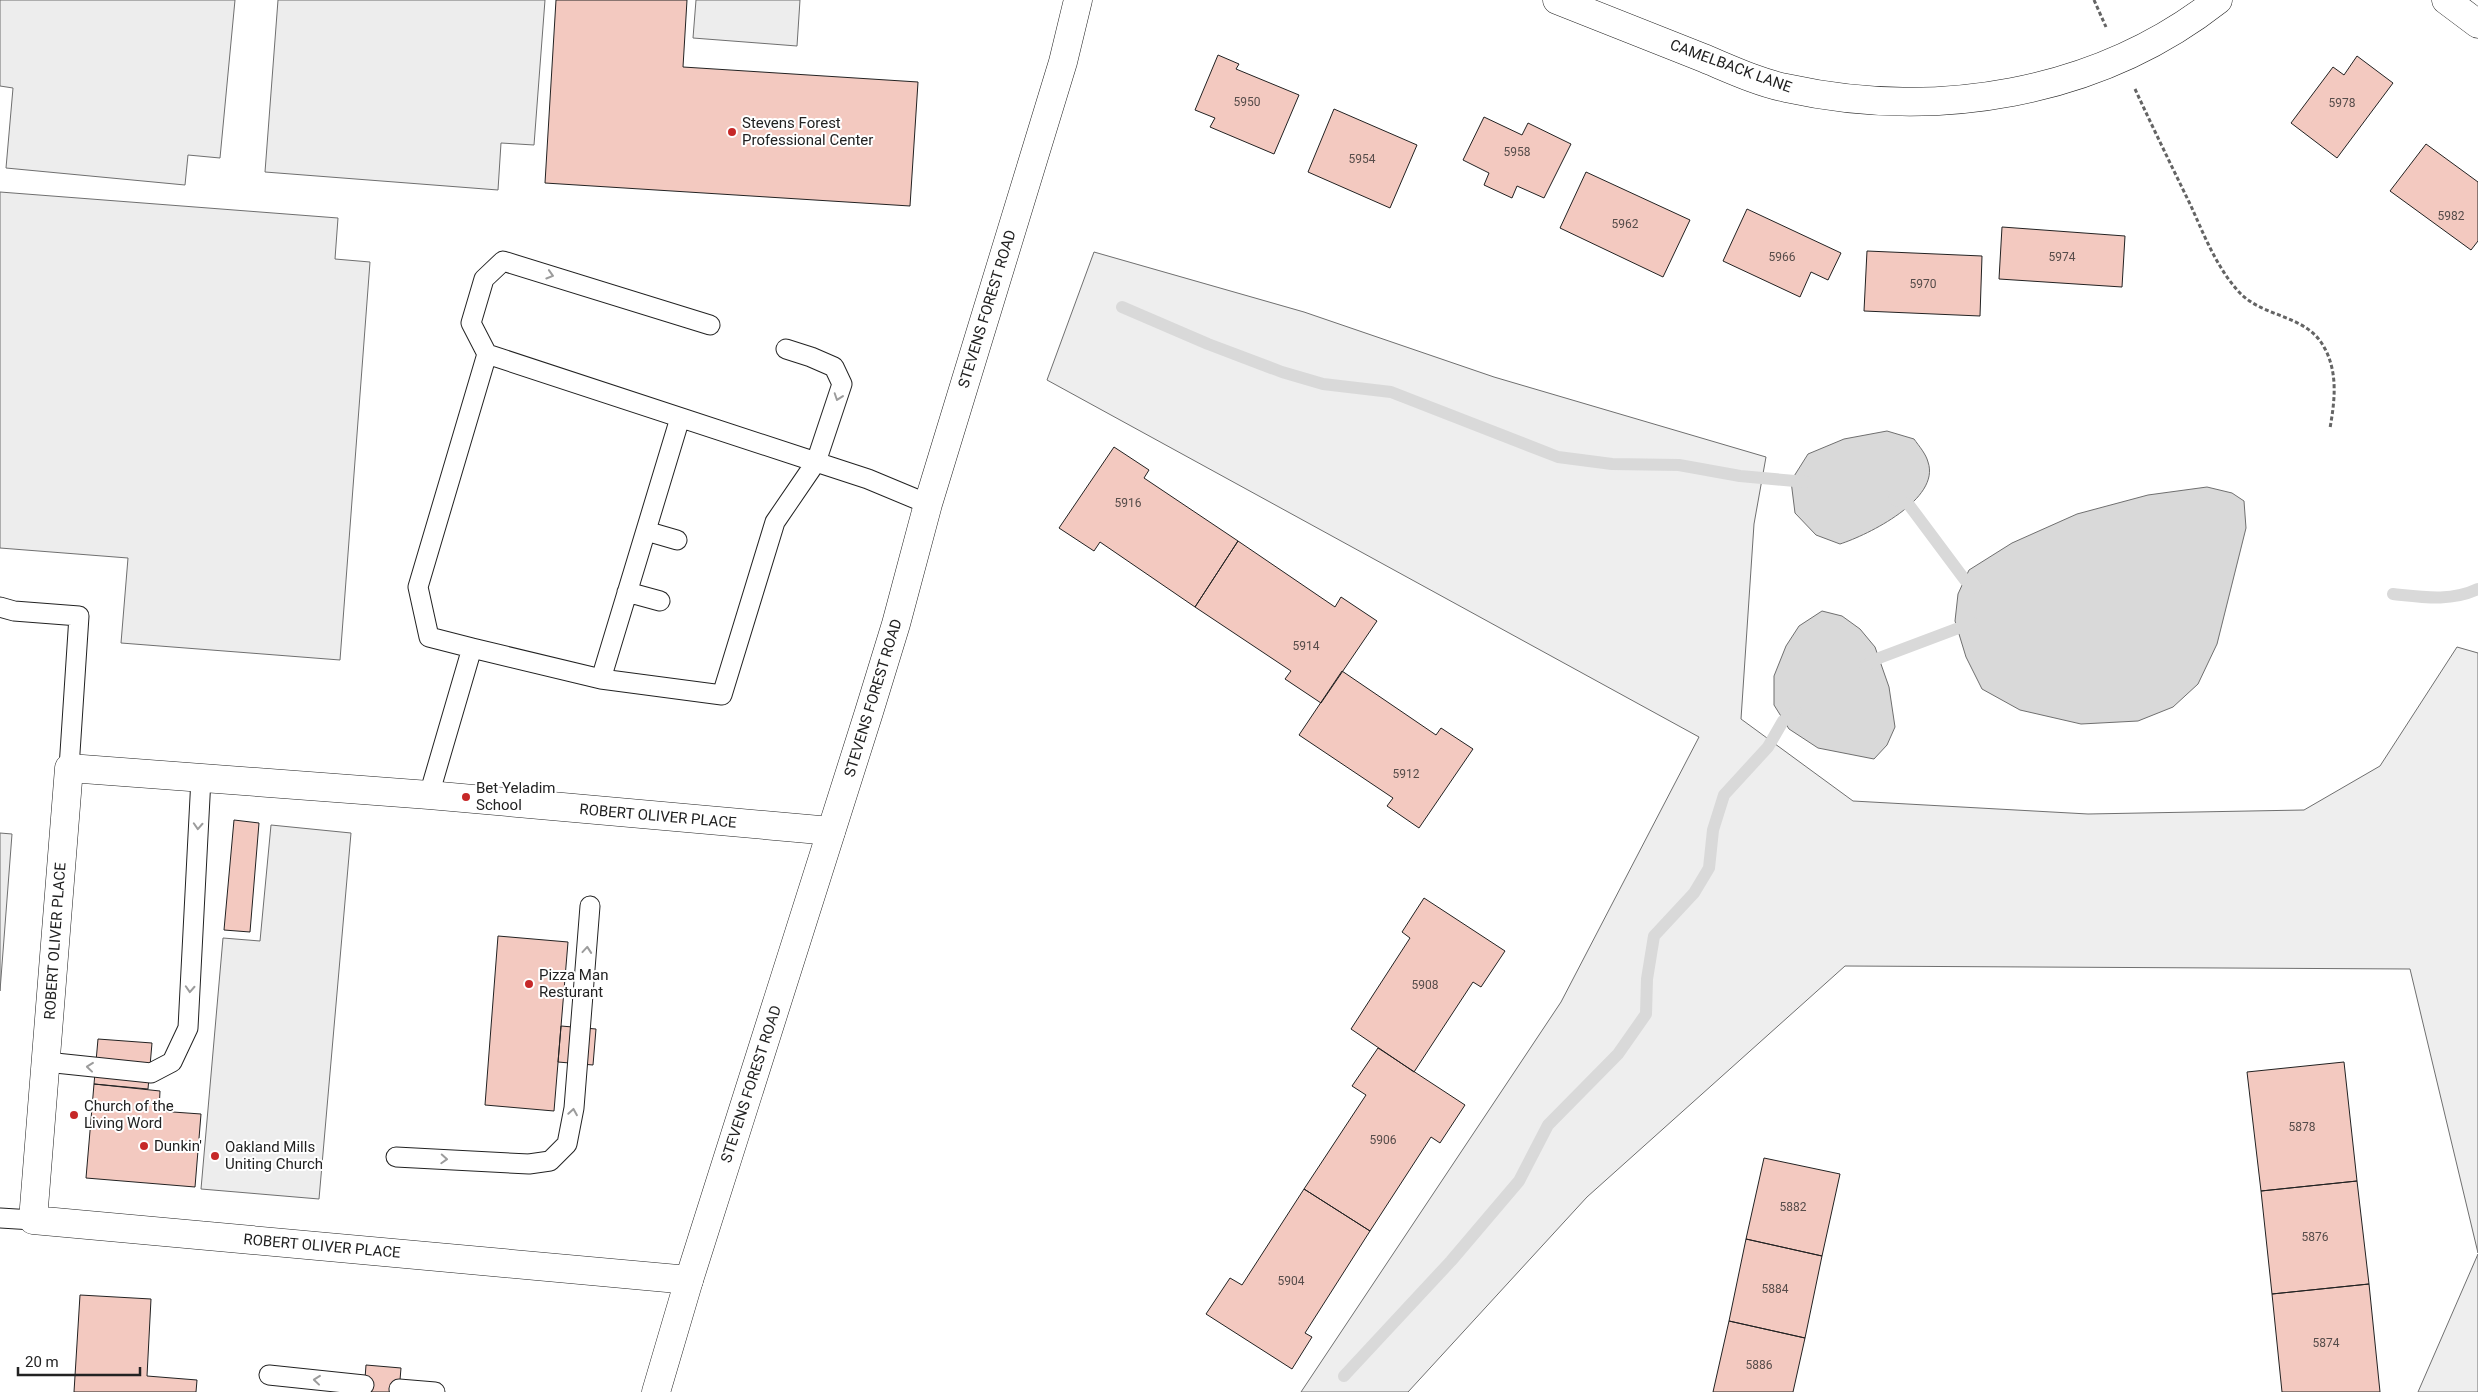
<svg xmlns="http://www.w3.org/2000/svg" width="2478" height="1392" viewBox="0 0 2478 1392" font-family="Roboto,sans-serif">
<rect width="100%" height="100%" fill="#fff"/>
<!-- green -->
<path fill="#eee" stroke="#6f6f6f" d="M1094 252 1304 312 1494 377 1766 457 1754 524 1741 719 1853 801 2088 814 2304 810 2380 766 2457 647 2478 653V1253L2410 969 1845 966 1587 1197 1408 1392H1301L1561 1002 1699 737 1047 380Z
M2478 1254V1392H2418Z"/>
<!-- parking -->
<path fill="#ededed" stroke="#6f6f6f" d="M0 0H235L220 158 188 155 185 185 6 168 13 88 0 86Z
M278 0H545L534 145 501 143 498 190 265 172Z
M696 0H800L797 46 693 38Z
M0 192 338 218 335 259 370 262 340 660 121 643 128 558 0 548Z
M271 825 351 833 319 1199 201 1189 223 938 260 941Z
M0 833 12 834 0 991Z"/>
<!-- water -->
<path fill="#d9d9d9" stroke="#6f6f6f" d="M1887 431 1914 439C1919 446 1926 454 1928 462 1941 499 1868 535 1840 544L1816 535 1795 513 1791 481 1808 454 1844 439Z
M2207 487 2232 493 2244 501 2246 528 2217 644 2198 684 2173 707 2138 721 2081 724 2020 710 1982 689 1966 657 1955 621 1958 594 1969 570 2012 543 2077 514 2148 495Z
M1822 611 1842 616 1860 629 1875 647 1889 687 1895 727 1887 745 1874 759 1818 748 1789 729 1774 705V676L1786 646 1799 626Z"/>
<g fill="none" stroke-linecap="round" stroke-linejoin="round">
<!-- stream -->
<path stroke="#d9d9d9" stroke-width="12" d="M1122 307 1208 344 1282 372 1323 384 1391 392 1558 457 1612 464 1679 465 1740 476 1806 482
M1894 499 1909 505 1965 580 1977 588
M2393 594C2422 597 2451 602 2478 589
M1865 666 1879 658 1972 623
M1344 1376 1451 1261 1519 1181 1548 1125 1618 1054 1646 1014 1647 979 1654 936 1694 893 1709 868 1713 830 1724 795 1768 747 1783 721 1796 711"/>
</g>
<!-- building -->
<path fill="#f3c9c0" stroke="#222" d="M556 0H687L683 67 918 82 910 206 545 183Z
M1218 55 1239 64 1236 69 1299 95 1274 154 1210 127 1215 118 1195 110Z
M2357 56 2393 83 2337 158 2291 123 2333 67 2344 75Z
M1334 109 1417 145 1390 208 1308 172Z
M1484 117 1522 135 1528 123 1571 144 1544 198 1517 186 1512 198 1484 185 1489 173 1463 160Z
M2426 144 2478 182V241L2471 250 2390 191Z
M1586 172 1690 220 1663 277 1560 228Z
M1747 209 1841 253 1828 280 1811 272 1800 297 1723 261Z
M2002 227 2125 236 2122 287 1999 279Z
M1867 251 1982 256 1980 316 1864 311Z
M1114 447 1149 470 1144 478 1238 541 1195 607 1100 542 1094 551 1059 528Z
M1238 541 1335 607 1341 597 1377 621 1321 703 1285 679 1291 671 1195 607Z
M1342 671 1436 735 1441 728 1473 749 1419 828 1387 806 1393 798 1299 735Z
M234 820 259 823 250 932 224 930Z
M1424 898 1505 951 1481 987 1473 982 1414 1072 1351 1029 1410 938 1402 932Z
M498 936 568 942 554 1111 485 1105Z
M561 1026 596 1029 593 1065 558 1062Z
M98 1039 152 1043 148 1089 94 1084Z
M1378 1048 1465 1105 1440 1143 1431 1137 1370 1231 1304 1189 1366 1095 1352 1086Z
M2344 1062 2357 1181 2261 1191 2247 1072Z
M94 1084 160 1091 159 1111 201 1114 195 1187 86 1178Z
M1764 1158 1840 1174 1822 1256 1746 1239Z
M2357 1181 2369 1284 2272 1294 2261 1191Z
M1304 1189 1370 1231 1305 1333 1312 1337 1292 1369 1206 1314 1230 1278 1242 1285Z
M1746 1239 1822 1256 1805 1338 1729 1321Z
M2369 1284 2380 1392H2282L2272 1294Z
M80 1295 151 1299 147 1376 197 1380 196 1392H74Z
M1729 1321 1805 1338 1793 1392H1713Z
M366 1365 401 1368 399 1392H364Z"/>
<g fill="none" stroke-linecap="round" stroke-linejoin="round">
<defs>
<path id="lane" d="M487 354 816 462 842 384 834 367 811 357 786 349
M646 531 677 540
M627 592 660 601
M0 607 14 611 79 616 69 768
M472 648 429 637 418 587 487 354 471 323 484 279 503 261 710 325
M601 679 680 418
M429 795 472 648 601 679 722 695 775 522 816 462 868 479 928 504
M46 1062 151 1073 172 1062 188 1028 201 778
M396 1157 529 1164 550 1161 567 1144 574 1108 590 906
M0 1218 33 1220
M269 1375 364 1385
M399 1389 435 1392"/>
<path id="street" d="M1557 0C1605 19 1653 38 1701 57 1728 68 1757 82 1786 88 1935 121 2097 95 2218 0
M2446 0 2478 24
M689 1280 33 1220 69 768 429 795 831 831"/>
<path id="secondary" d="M656 1392 689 1280 869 712 896 624 928 504 1063 62 1078 0"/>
</defs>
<!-- lane casing -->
<use href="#lane" stroke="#222" stroke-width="21"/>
<!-- street casing -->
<use href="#street" stroke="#222" stroke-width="29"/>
<!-- secondary casing -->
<use href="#secondary" stroke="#222" stroke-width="29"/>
<!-- path -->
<path stroke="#646464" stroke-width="3" stroke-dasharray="4 2.5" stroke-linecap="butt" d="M2094 0 2106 27
M2135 89C2153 128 2172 167 2191 206 2204 235 2217 268 2239 292 2263 318 2306 314 2324 347 2338 372 2335 400 2330 428"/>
<!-- lane -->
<use href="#lane" stroke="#fff" stroke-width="19"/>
<!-- street -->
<use href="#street" stroke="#fff" stroke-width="28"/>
<!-- secondary -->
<use href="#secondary" stroke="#fff" stroke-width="28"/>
</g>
<!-- one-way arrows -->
<defs><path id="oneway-chevron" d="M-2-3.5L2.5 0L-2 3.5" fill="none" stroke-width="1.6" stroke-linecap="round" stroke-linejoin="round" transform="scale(1.25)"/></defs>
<g stroke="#9c9c9c">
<use href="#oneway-chevron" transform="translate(550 275) rotate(17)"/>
<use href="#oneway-chevron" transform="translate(838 397) rotate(109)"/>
<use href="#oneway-chevron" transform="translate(198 826) rotate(93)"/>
<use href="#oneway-chevron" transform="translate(587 950) rotate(-85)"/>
<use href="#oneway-chevron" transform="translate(190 989) rotate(93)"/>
<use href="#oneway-chevron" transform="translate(90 1067) rotate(-174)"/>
<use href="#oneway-chevron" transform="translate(573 1112) rotate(-81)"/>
<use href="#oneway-chevron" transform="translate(444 1159) rotate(3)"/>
<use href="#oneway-chevron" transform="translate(317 1380) rotate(-174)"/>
</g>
<!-- markers -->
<g fill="#c62828" stroke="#fff" stroke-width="2">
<circle cx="732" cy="132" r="5"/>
<circle cx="466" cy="797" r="5"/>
<circle cx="529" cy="984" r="5"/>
<circle cx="74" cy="1115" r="5"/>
<circle cx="144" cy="1146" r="5"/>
<circle cx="215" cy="1156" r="5"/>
</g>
<g text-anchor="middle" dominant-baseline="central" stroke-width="4" stroke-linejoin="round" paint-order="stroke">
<!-- number labels -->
<g font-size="12" fill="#564c4a">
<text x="1247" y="102">5950</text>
<text x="2342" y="103">5978</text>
<text x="1517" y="152">5958</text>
<text x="1362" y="159">5954</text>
<text x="2451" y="216">5982</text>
<text x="1625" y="224">5962</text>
<text x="1782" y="257">5966</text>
<text x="2062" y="257">5974</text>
<text x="1923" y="284">5970</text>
<text x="1128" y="503">5916</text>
<text x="1306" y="646">5914</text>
<text x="1406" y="774">5912</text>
<text x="1425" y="985">5908</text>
<text x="2302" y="1127">5878</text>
<text x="1383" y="1140">5906</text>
<text x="1793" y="1207">5882</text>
<text x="2315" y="1237">5876</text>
<text x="1291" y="1281">5904</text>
<text x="1775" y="1289">5884</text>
<text x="2326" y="1343">5874</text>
<text x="1759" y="1365">5886</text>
</g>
<!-- street labels -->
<g font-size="15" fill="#222" stroke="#fff">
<text transform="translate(1731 66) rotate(20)">CAMELBACK LANE</text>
<text transform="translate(987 309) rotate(-73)">STEVENS FOREST ROAD</text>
<text transform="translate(873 698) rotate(-73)">STEVENS FOREST ROAD</text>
<text transform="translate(658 816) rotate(5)">ROBERT OLIVER PLACE</text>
<text transform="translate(55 941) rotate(-86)">ROBERT OLIVER PLACE</text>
<text transform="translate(751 1084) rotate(-72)">STEVENS FOREST ROAD</text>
<text transform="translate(322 1246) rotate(5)">ROBERT OLIVER PLACE</text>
</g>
<!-- poi labels -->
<g font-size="15" fill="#222" stroke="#fff" text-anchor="start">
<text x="742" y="123">Stevens Forest<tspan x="742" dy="17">Professional Center</tspan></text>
<text x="476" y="788">Bet Yeladim<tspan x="476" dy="17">School</tspan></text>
<text x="539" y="975">Pizza Man<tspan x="539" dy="17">Resturant</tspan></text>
<text x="84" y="1106">Church of the<tspan x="84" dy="17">Living Word</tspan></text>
<text x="154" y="1146">Dunkin'</text>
<text x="225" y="1147">Oakland Mills<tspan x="225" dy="17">Uniting Church</tspan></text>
</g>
</g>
<!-- scale -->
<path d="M18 1367v8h122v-8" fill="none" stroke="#222222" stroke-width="2.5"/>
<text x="25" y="1367" font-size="15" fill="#222222" stroke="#ffffff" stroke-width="4" paint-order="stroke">20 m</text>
</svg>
